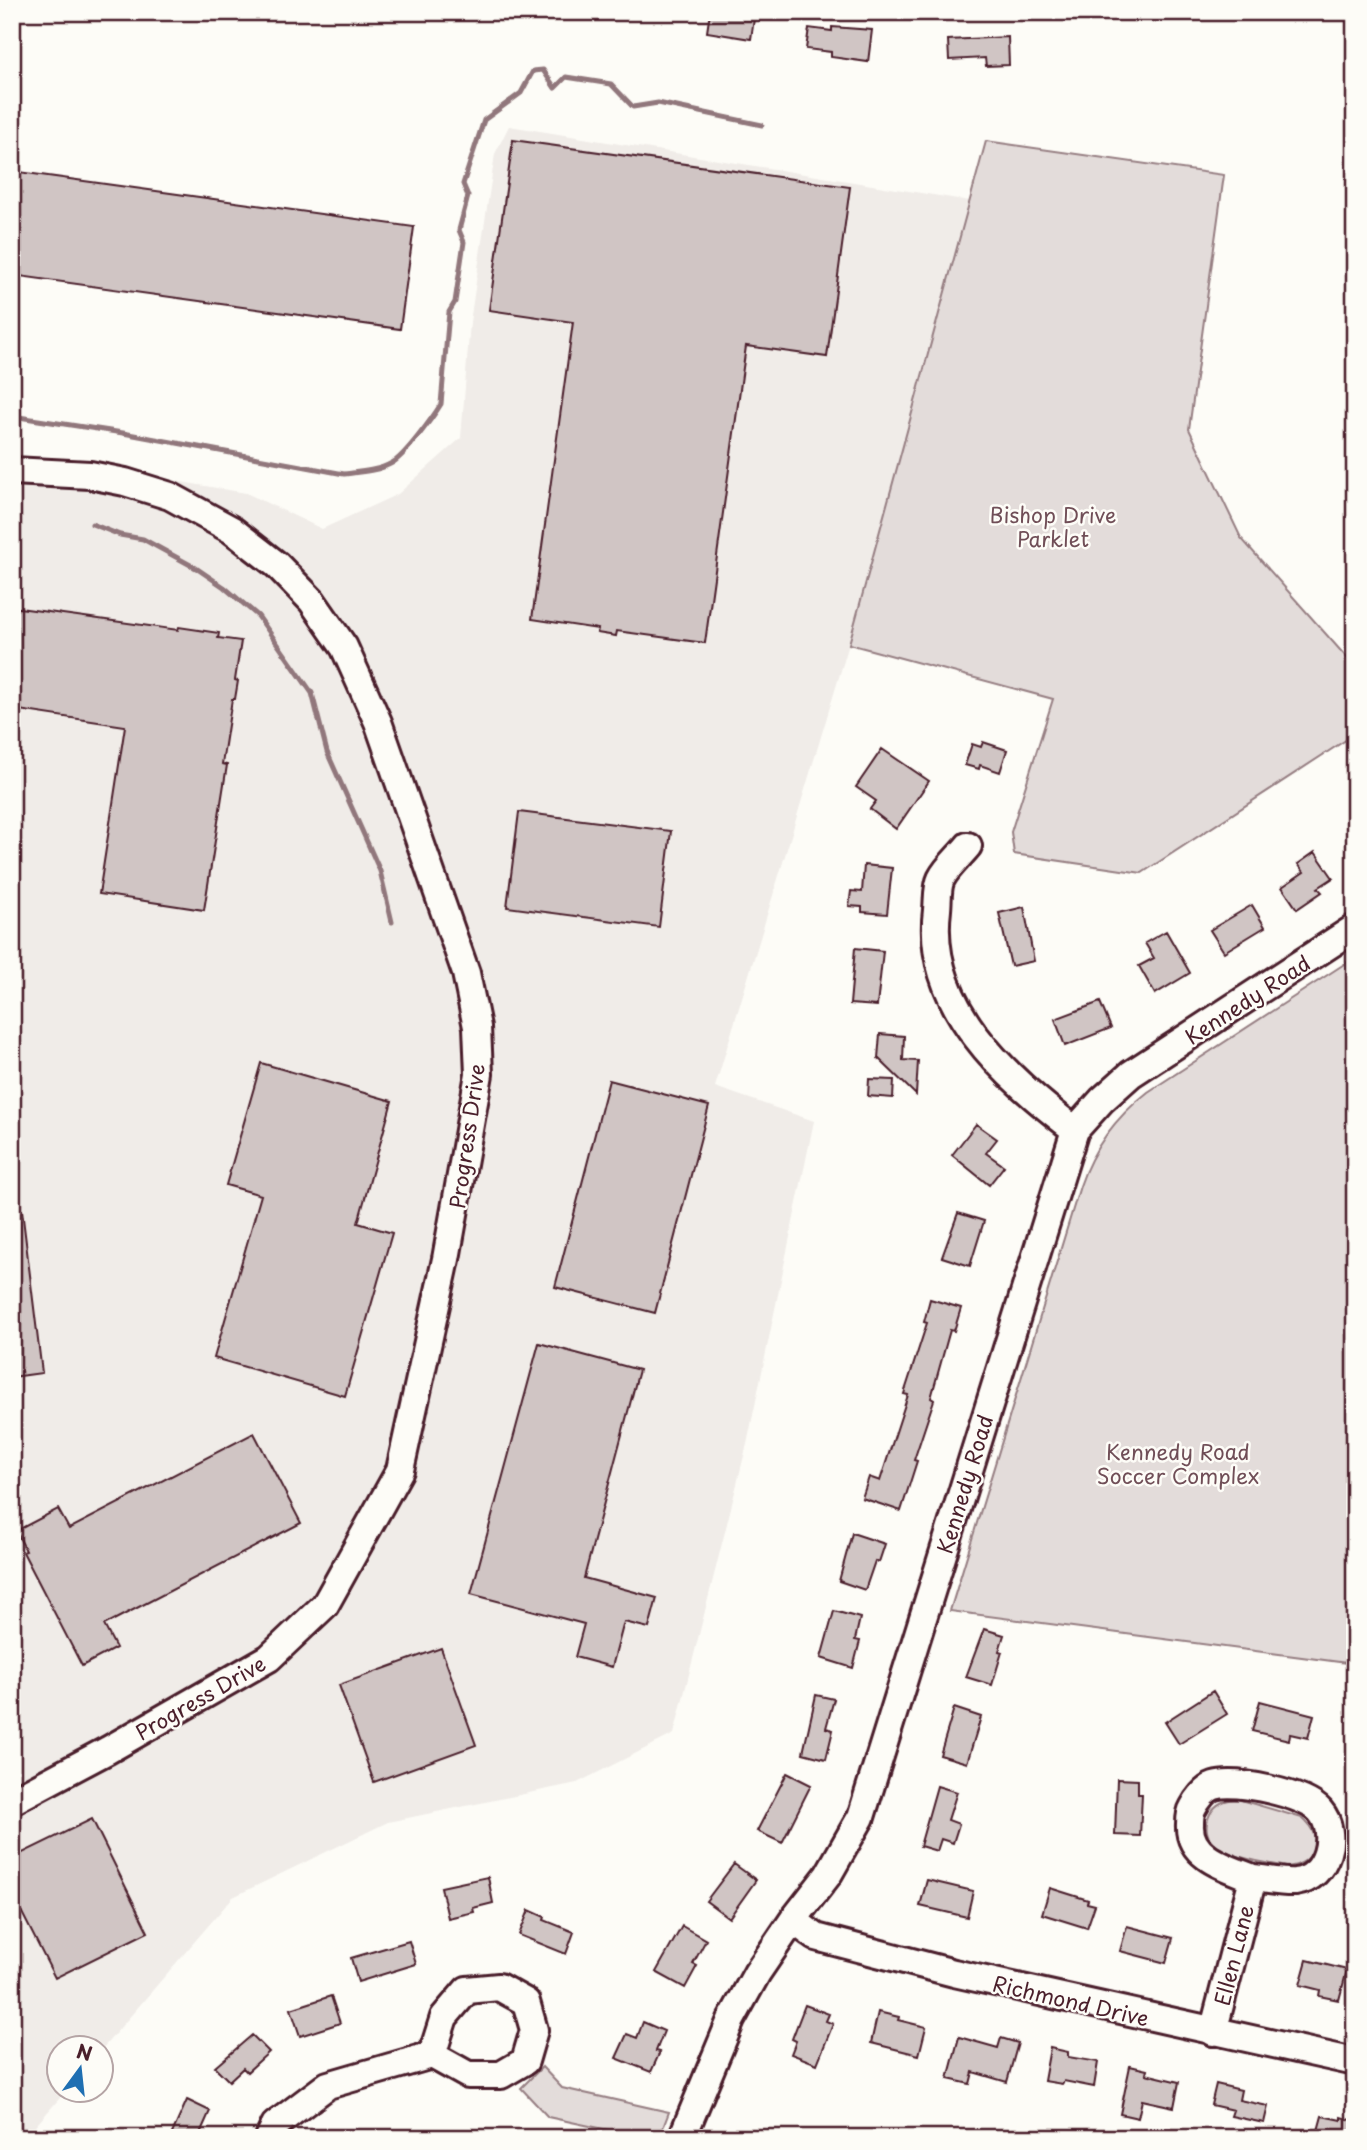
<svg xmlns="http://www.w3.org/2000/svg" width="1367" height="2150" viewBox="0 0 1367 2150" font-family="'Playpen Sans',sans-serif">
<rect width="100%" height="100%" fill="#fdfcf7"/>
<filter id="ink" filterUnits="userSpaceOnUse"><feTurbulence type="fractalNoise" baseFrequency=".0143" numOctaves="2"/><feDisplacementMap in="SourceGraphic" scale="14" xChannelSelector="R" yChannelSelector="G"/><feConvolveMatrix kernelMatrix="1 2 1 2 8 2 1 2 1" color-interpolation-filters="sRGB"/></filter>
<g filter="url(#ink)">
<!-- built -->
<path fill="#f0ece8" d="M509 126 970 201 849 644 715 1087 814 1121 747 1444 674 1734 577 1783 388 1822 233 1897 102 2049 60 2048V2090L66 2091 25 2138H12V453L246 493 322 529 398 494 461 438 470 322 495 154Z"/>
<!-- green -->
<path fill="#e3dcda" stroke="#967e82" stroke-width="2" d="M986 141 1224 175 1189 429 1241 538 1355 667V734L1142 873 1014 854 1011 832 1053 699 849 644Z
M1355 957V1664L950 1611 1080 1186C1093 1147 1116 1117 1148 1092Z
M1237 1799 1302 1818C1325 1837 1316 1865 1286 1867 1261 1861 1190 1855 1210 1814 1216 1803 1225 1800 1237 1799Z
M542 2067 562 2088 669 2112 659 2138H646L548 2117 521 2088Z"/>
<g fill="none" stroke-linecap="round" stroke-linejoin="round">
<!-- stream -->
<path stroke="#91777b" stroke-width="5" d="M12 416 123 433 344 474C360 472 378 471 392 463 405 456 433 417 441 404L449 312 455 302 464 242 459 230 468 196 463 184 484 120 521 93 533 71 543 70 555 88 566 77 611 84 633 107 658 103 762 125
M92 524 120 535 143 539 196 568 224 587 258 616 312 693 327 752 380 871 392 922"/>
</g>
<!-- building -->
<path fill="#d0c5c4" stroke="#4a1f2b" stroke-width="2" d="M710 12H755L751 39 707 32Z
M832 27 872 30 868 62 831 57V52L806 49 809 28 832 31Z
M1008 37 1009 65 986 66 985 58 949 60 948 40Z
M513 140 850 187 827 357 746 346 705 643 617 631 616 636 597 633 598 629 532 619 573 322 489 310Z
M12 171 414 227 400 329 12 275Z
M12 607 178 630 179 627 219 633 218 638 241 641 235 680 238 681 235 699H232L222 764 227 765 204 910 99 894 125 726 12 709Z
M983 742 1007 750 1000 772 980 765 979 769 965 765 972 744 981 747Z
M882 749 929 781 896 829 870 809 876 801 856 787Z
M519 812 671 831 659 927 507 907Z
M1315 852 1333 878 1318 888 1322 892 1297 909 1282 887 1304 872 1298 864Z
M864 865 892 868 887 914 862 912V907L849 906 851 891 862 892Z
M1252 905 1265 927 1224 952 1210 930Z
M1024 907 1034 961 1011 966 999 913Z
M1166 931 1190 973 1155 994 1139 966 1154 958 1145 943Z
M855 948 883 951 877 1006 850 1004Z
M1100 1002 1111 1028 1065 1046 1055 1019Z
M880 1034 904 1036 903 1060 918 1061 916 1095 878 1058Z
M261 1063 392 1101 358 1223 392 1233 345 1396 214 1358 261 1195 226 1185Z
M869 1079 894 1080 893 1098 868 1096Z
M609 1080 709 1106 655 1313 555 1287Z
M976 1124 997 1139 986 1153 1004 1166 989 1185 952 1155Z
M12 1210H22L42 1373 12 1377Z
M958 1213 984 1221 970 1266 942 1257Z
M930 1299 961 1308 954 1331 950 1330 931 1398 934 1400 914 1460 917 1461 901 1511 862 1498 869 1477 880 1481 908 1395 904 1394 927 1323 924 1322Z
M539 1343 639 1370 584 1578 657 1598 649 1628 624 1622 612 1667 575 1657 584 1624 471 1594Z
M254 1433 301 1523 104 1625 116 1648 82 1666 23 1552 26 1551 16 1531 58 1509 69 1529Z
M852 1533 885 1544 879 1562 875 1561 865 1590 839 1581Z
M834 1611 860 1618 855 1640 860 1641 853 1668 821 1658Z
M984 1629 1004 1635 999 1651 1002 1652 992 1685 966 1677Z
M441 1648 476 1745 374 1782 339 1685Z
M1213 1691 1227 1714 1179 1744 1165 1722Z
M816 1695 834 1699 826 1728 833 1730 826 1759 803 1753Z
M1260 1701 1314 1715 1308 1738 1290 1734 1289 1740 1252 1731Z
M954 1708 981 1717 967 1763 940 1755Z
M787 1773 811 1785 782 1843 757 1831Z
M1117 1779 1138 1780V1794H1142L1140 1836 1115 1835Z
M937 1786 957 1792 948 1820 959 1824 953 1843 941 1839 937 1851 920 1846Z
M92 1819 148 1932 55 1978 12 1893V1858Z
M734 1864 756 1880 729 1918 706 1901Z
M488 1877 493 1903 473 1908 474 1912 448 1918 441 1887Z
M927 1880 973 1891 967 1917 920 1906Z
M1050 1888 1088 1900 1087 1903 1095 1905 1087 1928 1042 1914Z
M529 1910 545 1917 544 1920 574 1932 566 1954 519 1935Z
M682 1926 706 1940 693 1964 697 1966 685 1988 656 1972Z
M1127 1926 1173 1938 1166 1963 1120 1951Z
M409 1941 416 1964 358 1982 351 1958Z
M1307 1960 1347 1970 1339 2000 1319 1996 1320 1990 1300 1985Z
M331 1996 340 2023 300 2036 291 2009Z
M805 2005 829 2014 826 2021 833 2024 817 2064 791 2054 796 2041 792 2039Z
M878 2012 899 2017 898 2020 926 2027 919 2055 871 2043Z
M643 2022 664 2031 656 2051 660 2052 651 2072 616 2058 627 2034 637 2038Z
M252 2035 269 2052 247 2072 243 2068 229 2081 215 2067Z
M959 2037 998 2048 1001 2038 1018 2043 1007 2082 973 2072 970 2084 948 2079Z
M1050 2048 1068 2052V2057L1098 2062 1094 2087 1064 2081 1062 2084 1044 2081Z
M1130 2066 1147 2070 1146 2074 1179 2082 1174 2107 1142 2100 1138 2118 1120 2114Z
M1216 2084 1241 2090 1239 2100 1268 2106 1264 2123 1231 2116 1233 2110 1211 2105Z
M187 2100 210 2111 198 2138H170Z
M1322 2116 1341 2120V2117L1355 2121V2138H1316Z"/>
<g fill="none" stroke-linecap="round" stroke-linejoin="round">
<defs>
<path id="minor" d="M12 471 90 475 125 482 170 496 232 530 277 565 312 601 344 647 378 722 466 973 477 1027 479 1074 446 1259 400 1470 325 1605 269 1658 108 1750 12 1801
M968 846C960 856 947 867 941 879 937 887 938 901 937 910 925 1006 1006 1077 1075 1130
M793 1920 816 1937 954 1973 1355 2062
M1213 2032 1253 1878C1266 1879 1282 1883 1295 1882 1328 1878 1339 1833 1320 1811 1305 1794 1236 1779 1214 1786 1205 1789 1197 1800 1193 1808 1190 1813 1190 1819 1190 1824 1188 1858 1228 1868 1253 1878
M269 2138 275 2125 328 2085 432 2055 468 2075H501L525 2061 534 2030 526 2002 499 1987 467 1990 444 2017 432 2055
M682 2138 731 2020 757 1973 793 1920 828 1875 861 1817 1075 1130 1102 1100 1131 1074 1355 928"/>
</defs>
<!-- minor casing -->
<use href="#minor" stroke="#4a1f2b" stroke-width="32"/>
<!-- minor -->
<use href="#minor" stroke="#fdfcf7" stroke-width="26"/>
</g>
</g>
<g text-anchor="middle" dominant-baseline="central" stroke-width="5" stroke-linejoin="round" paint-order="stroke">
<!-- park labels -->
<g font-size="21" fill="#704e57" stroke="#fdfcf7">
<text x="1053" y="514">Bishop Drive<tspan x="1053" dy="24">Parklet</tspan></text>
<text x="1178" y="1451">Kennedy Road<tspan x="1178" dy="24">Soccer Complex</tspan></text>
</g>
<!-- street labels -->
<g font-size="21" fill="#4a1f2b" stroke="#fdfcf7">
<text transform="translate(1247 999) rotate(-33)">Kennedy Road</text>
<text transform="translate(466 1136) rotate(-82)">Progress Drive</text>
<text transform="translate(964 1484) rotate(-73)">Kennedy Road</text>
<text transform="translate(200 1697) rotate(-30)">Progress Drive</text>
<text transform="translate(1233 1955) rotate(-76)">Ellen Lane</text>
<text transform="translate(1071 2000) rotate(13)">Richmond Drive</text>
</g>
</g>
<!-- margin -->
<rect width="1367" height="2150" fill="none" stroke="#fdfcf7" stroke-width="42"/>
<rect x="21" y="21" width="1325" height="2108" fill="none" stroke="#4a1f2b" stroke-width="2.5" filter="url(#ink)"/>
<!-- north arrow -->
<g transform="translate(80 2069) rotate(15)"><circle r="33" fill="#fdfcf7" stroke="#b5a4a5" stroke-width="2"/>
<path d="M0-5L12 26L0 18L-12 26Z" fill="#1f6fb2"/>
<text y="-10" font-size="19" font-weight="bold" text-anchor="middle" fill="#4a1f2b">N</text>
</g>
</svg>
